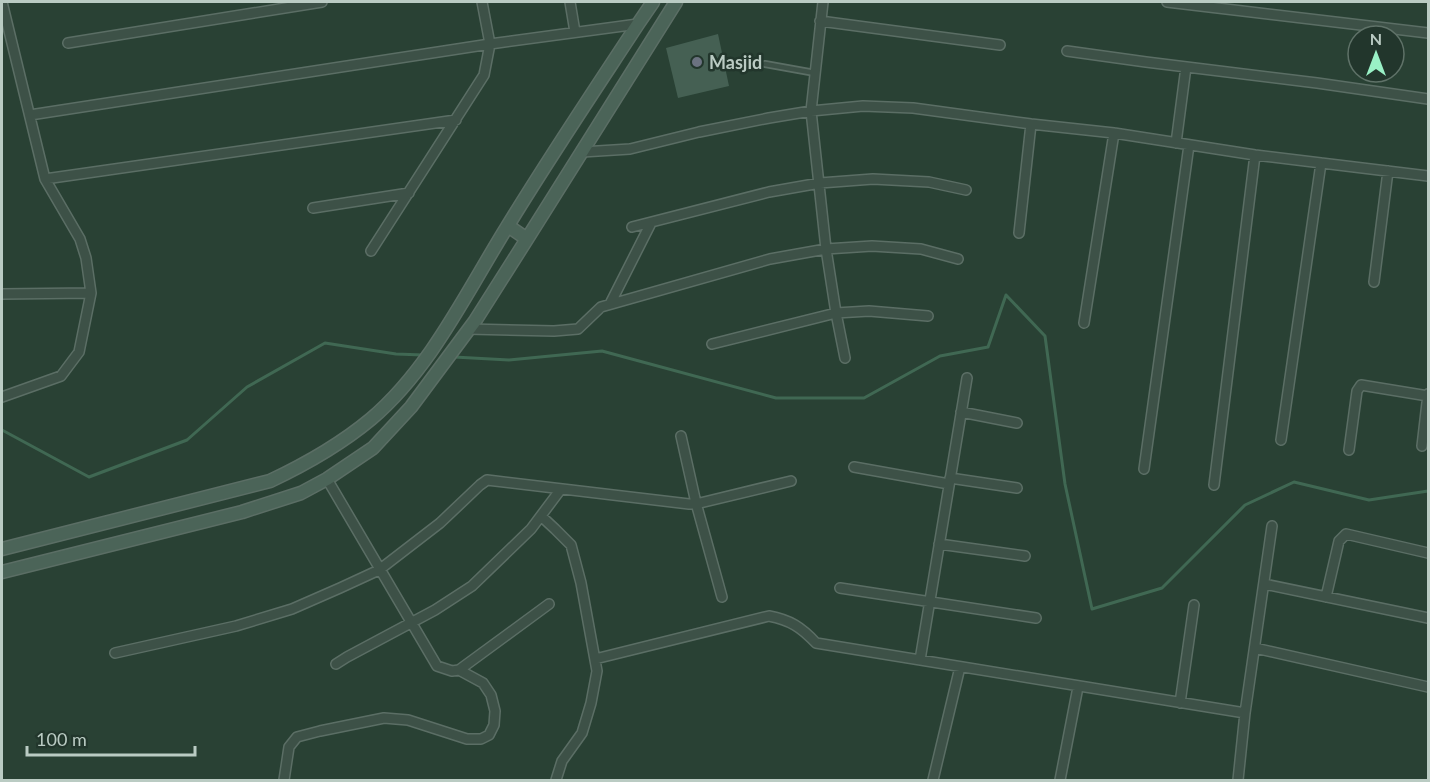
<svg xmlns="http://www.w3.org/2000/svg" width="1430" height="782" viewBox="0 0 1430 782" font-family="Lato,sans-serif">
<rect width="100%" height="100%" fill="#294134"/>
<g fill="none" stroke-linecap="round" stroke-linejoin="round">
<!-- stream -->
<path stroke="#406853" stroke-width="3" d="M454 357 509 360 602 351 776 398H864L940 356 988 347 1006 295 1045 336 1065 484 1092 609 1162 588 1245 505 1294 482 1369 500 1428 491
M2 430 89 477 187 440 247 387 325 343 396 354 423 355"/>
</g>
<!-- building -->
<path fill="#456053" d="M718 34 729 86 678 98 666 48Z"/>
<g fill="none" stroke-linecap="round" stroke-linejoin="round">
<defs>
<path id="lane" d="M765 64 815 73"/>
<path id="street" d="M482 2 490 44 638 24
M570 2 575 32
M823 2 811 111 826 249 836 313 845 358
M1167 2 1428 33
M820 21 1000 45
M68 43 322 2
M1067 51 1146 62 1317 83 1428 99
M30 115 490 44 484 75 371 251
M1176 143 1186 67
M582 152 630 149 699 132 769 118 811 111 863 106 913 108 1031 124 1114 133 1255 155 1428 176
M45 179 456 120
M313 208 409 193
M632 227 769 192 820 183 873 179 929 182 966 190
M1019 233 1031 124
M1374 282 1388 171
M2 294 91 293
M610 304 651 223
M1084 323 1114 133
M468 329 554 331 578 329 601 307 770 259 826 249 872 246 921 249 958 259
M712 344 836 313 869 311 928 316
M2 397 61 376 79 352 91 293 86 258 80 239 45 179 2 2
M961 412 1017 423
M681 436 696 503 722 597
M1281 440 1321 163
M1422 446 1428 394
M1349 450 1357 391 1361 385 1428 396
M854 467 949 484
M1144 469 1189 145
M950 478 1017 488
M327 479 437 666 452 671 459 670 549 604
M1214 485 1255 155
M541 516 555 529 571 545 581 583 597 671 591 703 582 733 562 761 556 780
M939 544 1025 556
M1264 584 1428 618
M840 588 1036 618
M1326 597 1339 541 1346 534 1428 553
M1255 648 1428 687
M115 653 236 626 292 609 340 588 379 570 440 523 480 485 487 480 689 504 700 503 791 481
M595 659 769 616C790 620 801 627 816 643L1245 713
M920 660 967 378
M336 664 347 657 435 610 472 586 531 529 561 489
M1180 703 1194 605
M284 780 289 747 297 737 320 731 384 718 408 720 467 739H481L489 735 494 725 495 711 491 695 483 683 459 670
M933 780 960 667
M1060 780 1078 687
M1238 780 1245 713 1272 526"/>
<path id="secondary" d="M508 226 527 239
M2 549 270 481C306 464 341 444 371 419 431 368 466 293 507 227 549 158 594 91 638 24L653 2
M2 572 242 512 301 493 327 479 373 448 411 407 475 321 527 239 676 2"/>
</defs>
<!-- lane casing -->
<use href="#lane" stroke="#5b6e65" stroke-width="8"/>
<!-- street casing -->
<use href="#street" stroke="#5b6e65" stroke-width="12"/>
<!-- secondary casing -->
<use href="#secondary" stroke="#5b6e65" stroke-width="15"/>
<!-- lane -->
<use href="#lane" stroke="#3d5147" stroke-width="4.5"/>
<!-- street -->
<use href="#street" stroke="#3d5147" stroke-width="9"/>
<!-- secondary -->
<use href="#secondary" stroke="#4b6458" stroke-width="12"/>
</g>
<!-- markers -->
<circle fill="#6b7280" stroke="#22362c" stroke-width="2" cx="697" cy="62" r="6"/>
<g text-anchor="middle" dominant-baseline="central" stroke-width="5" stroke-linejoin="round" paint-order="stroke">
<!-- poi labels -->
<g font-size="18" font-weight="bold" fill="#bacbc3" stroke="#22362c" text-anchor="start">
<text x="709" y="62">Masjid</text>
</g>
</g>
<!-- border -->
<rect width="1430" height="782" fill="none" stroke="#bacbc3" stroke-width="6"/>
<!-- north arrow -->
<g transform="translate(1376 54)"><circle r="28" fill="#22362c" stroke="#5f7268" stroke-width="1.5"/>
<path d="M0-4.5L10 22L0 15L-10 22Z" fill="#99f1c6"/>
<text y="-9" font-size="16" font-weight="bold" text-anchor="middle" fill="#bacbc3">N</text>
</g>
<!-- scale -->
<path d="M27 746v9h168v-9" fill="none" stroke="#bacbc3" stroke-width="3"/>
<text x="36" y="746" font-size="18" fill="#bacbc3" stroke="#22362c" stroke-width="4.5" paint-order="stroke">100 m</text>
</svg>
